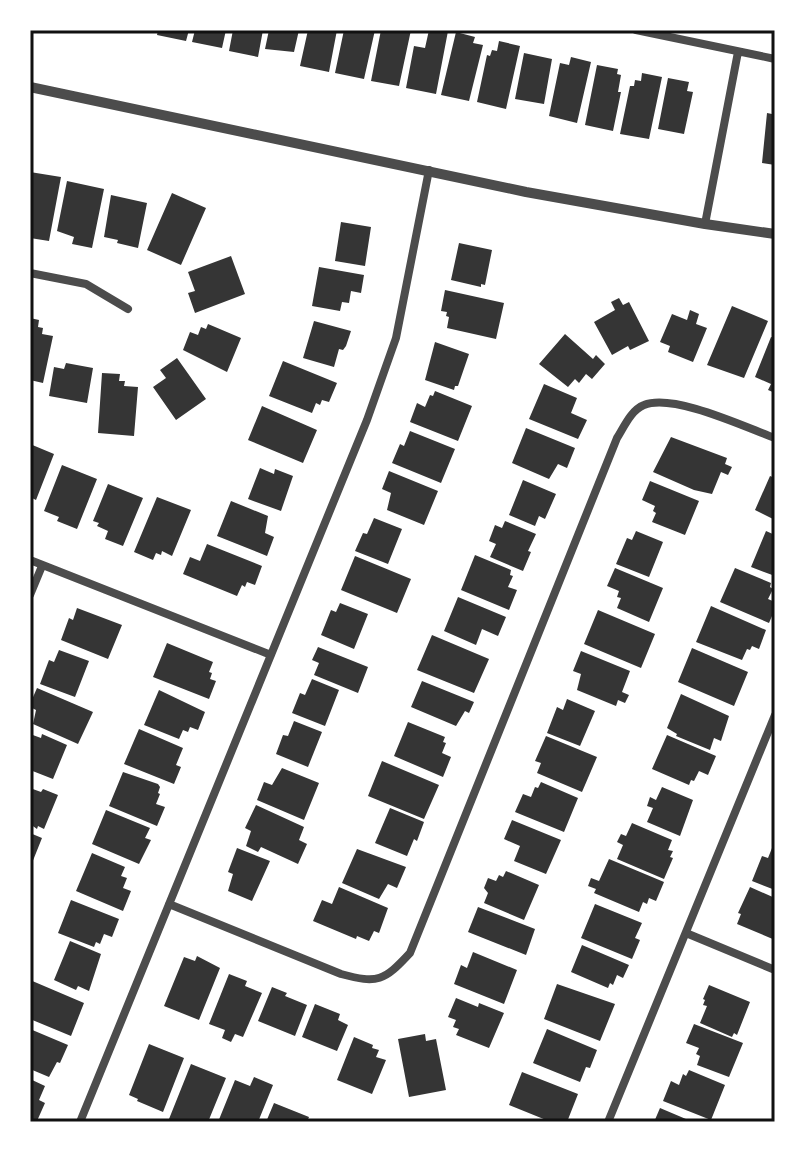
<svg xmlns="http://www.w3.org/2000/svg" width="805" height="1152" viewBox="0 0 805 1152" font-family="'Golos Text',sans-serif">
<rect width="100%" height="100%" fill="#fff"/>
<!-- building -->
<path fill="#353535" d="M158 30H189L186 41 157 35Z
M195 30H226L222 48 192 42Z
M233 30H263L258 57 229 51Z
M269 30H299L294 52 265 49Z
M308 30H337L329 72 300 66Z
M344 30H375L364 79 335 73Z
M381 30H411L399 86 371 81Z
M429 30 448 31 436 94 406 88 414 46 425 48Z
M456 32 475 37 473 43 483 45 469 101 441 95Z
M499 41 520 46 506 109 477 102 487 55 490 56 492 50 497 51Z
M524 53 552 59 544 104 515 99Z
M571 57 591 62 577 123 549 116 560 63 569 65Z
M597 65 618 69 617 74 621 75 618 92H621L613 131 585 125Z
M642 73 662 77 649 139 620 134 630 86H634L635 80 641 81Z
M668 78 689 82 687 91 693 92 684 134 658 129Z
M773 107H775V165L762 163 767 113 772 114Z
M30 172 61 177 49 241 30 238Z
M67 181 104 189 92 248 72 244 74 237 57 231Z
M172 193 206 208 181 265 147 250Z
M111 195 147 203 138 248 117 243 118 240 104 237Z
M341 222 371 227 365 266 335 261Z
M459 243 492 250 485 285 481 284V287L451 280Z
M231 256 245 294 195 313 188 293 195 291 188 272Z
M319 267 364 275 361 293 351 291 349 303 342 302 340 311 312 306Z
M445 290 504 303 496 339 447 328 449 317 446 316 447 312 441 311Z
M619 298 623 305 629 302 649 341 630 350 628 346 612 355 594 322 615 310 611 302Z
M732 306 768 321 744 378 707 365Z
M690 310 699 314 696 324 707 328 693 362 668 352 670 346 660 342 672 314 687 320Z
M30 318 39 320 38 327 43 328 42 334 53 336 43 383 30 380Z
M314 321 351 331 346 346 343 350 339 349 334 367 303 358Z
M208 324 241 338 227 372 183 350 190 332 198 335 201 327 206 329Z
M565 334 593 359 596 355 605 364 592 379 586 374 579 383 575 379 568 387 539 364Z
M771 337 775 338V393L768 390 771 384 755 377Z
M435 342 469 354 458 386H455L454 390 425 380Z
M177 358 206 399 176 420 153 387 166 378 160 370Z
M283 361 337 383 329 402 322 400 320 405 316 403 312 413 269 396Z
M66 363 93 368 87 403 49 396 54 367 64 369Z
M102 373 120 374 119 381H125L124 386 138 387 134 436 98 433Z
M544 384 577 398 571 413 587 420 578 439 529 419Z
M435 391 472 406 458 441 410 422 417 403 425 407 430 395 433 396Z
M262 406 317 430 303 463 248 440Z
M526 428 575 448 567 468 558 464 549 479 512 463Z
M410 431 455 449 441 483 392 463 400 444 404 446Z
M671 437 727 458 725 464 732 467 728 475 721 472 712 494 694 490 653 472Z
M30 444 54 454 36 500 30 497Z
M62 465 97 479 77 529 57 521 59 517 44 511Z
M260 468 274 474 275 469 293 476 281 511 248 499Z
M389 471 438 491 424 525 387 510 391 493 382 489Z
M770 476 775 478V520L755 510Z
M523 480 556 494 545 519 539 516 535 526 509 515Z
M650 481 699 501 685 535 652 522 656 513 653 511 655 506 642 500Z
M108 484 143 498 123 546 105 539 108 531 97 526 99 523 93 521Z
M157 497 191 510 172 556 162 551 161 555 156 553 153 560 134 552Z
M231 501 268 516 265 533 274 537 267 556 217 536Z
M374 518 402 529 388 564 355 551 363 533 367 534Z
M505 521 536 534 528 551 531 552 523 571 490 557 496 544 489 541 495 525 502 528Z
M636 531 663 542 649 577 616 564 627 538 632 540Z
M766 531 775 535V576L751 567Z
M207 544 262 566 255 585 247 582 245 587 242 585 237 596 183 574 190 557 200 561Z
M475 555 511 570 510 575 513 576 508 587 517 590 509 610 461 590Z
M355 556 411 579 397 613 341 590Z
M615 568 663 588 649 622 617 608 621 598 617 597 619 591 607 586Z
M735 568 771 583 770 587 773 589 768 599 775 602V609L769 623 720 602Z
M458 597 506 617 498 636 482 629 476 645 444 631Z
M340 603 368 614 354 649 321 635 331 610 336 612Z
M711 606 766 630 759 649 752 646 750 650 747 649 742 660 696 642Z
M77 608 122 625 108 659 61 640 69 618 73 620Z
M598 610 655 634 641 668 584 644Z
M432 635 489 659 474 693 417 670Z
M167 643 213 662 209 672 212 673 210 679 216 681 209 699 153 677Z
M318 647 368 667 358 693 314 675 319 663 312 660Z
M692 648 748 672 734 706 678 682Z
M59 650 89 661 75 697 40 684 49 660 54 662Z
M581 651 630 671 622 692 629 695 625 703 618 700 616 706 577 690 581 674 573 671Z
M312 679 339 690 325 726 292 713 300 693 305 695Z
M422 681 474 702 469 713 465 711 456 726 411 707Z
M37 688 93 712 78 744 33 724 36 710 30 707V704Z
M159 690 205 712 198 730 190 727 188 732 183 730 179 739 144 725Z
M681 694 729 716 721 741 714 738 710 750 676 736 677 734 667 728Z
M567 699 595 711 580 746 547 733 557 707 563 710Z
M294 721 322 732 308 767 276 754 283 735 288 736Z
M408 722 445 737 443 742 446 743 442 753 451 757 443 777 394 756Z
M139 729 183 748 176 765 181 767 174 784 124 764Z
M30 734 41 738 42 734 67 745 53 779 30 770Z
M667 735 716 756 708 775 699 771 694 781 691 780 689 785 652 769Z
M546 736 597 757 582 792 537 773 541 763 535 761Z
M382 761 439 785 424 819 368 796Z
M282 768 319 783 304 820 257 800 264 782 272 785Z
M123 772 158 784 160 787 158 793 160 794 156 804 165 807 157 826 109 806Z
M541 782 578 798 564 832 515 812 523 794 531 797 535 787 538 788Z
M662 787 693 800 680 836 647 822 653 808 647 806 650 797 656 800Z
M30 788 41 792 43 789 58 795 44 829 38 826 37 829 30 824Z
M256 805 304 827 299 840 307 844 298 864 261 847 258 852 246 846 251 831 245 828Z
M390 808 424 822 417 841 414 839 407 856 375 843Z
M106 810 150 828 145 838 151 840 139 864 92 844Z
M512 820 561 840 546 874 514 861 520 846 504 839Z
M632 823 672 840 668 850 673 851 670 857 673 858 664 879 617 859 623 845 617 842 621 834 626 836Z
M30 833 42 838 30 868Z
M237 848 270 861 252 901 228 891 233 874 228 872Z
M772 848 775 849V890L752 881 762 856 768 858Z
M357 849 406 867 397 888 388 884 379 899 342 883Z
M92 853 125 867 121 876 127 878 123 888 131 891 123 911 76 891Z
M609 859 664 882 656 901 649 898 647 904 643 902 639 912 594 893 596 889 588 886 591 878 599 881Z
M506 871 539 885 524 920 484 903 488 893 484 888 488 878 496 881 499 875 503 877Z
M339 887 388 908 379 933 374 931 369 941 357 936 356 939 313 921 322 900 332 904Z
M750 887 775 898V940L737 924 741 914 738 913Z
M71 900 119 919 112 937 104 934 100 944 96 942 94 947 58 933Z
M595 904 642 923 635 938 640 940 632 959 581 938Z
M478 907 535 929 526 955 468 932Z
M70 941 101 954 89 991 78 986 76 990 54 980Z
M582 945 629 965 623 978 617 975 613 985 610 983 608 988 571 972Z
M473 952 517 970 504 1004 454 984 461 965 467 968Z
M197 956 220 968 199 1020 164 1006 184 957 195 961Z
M229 974 247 981 245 986 262 993 243 1037 235 1034 231 1042 222 1038 225 1030 209 1024Z
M30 980 84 1003 71 1036 30 1019Z
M557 984 615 1004 600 1041 544 1019Z
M709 985 750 1002 737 1035 734 1033 732 1037 700 1023 707 1006 703 1005 705 1000 703 999Z
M272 987 287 993 285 996 307 1005 295 1036 258 1021Z
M456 998 478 1007 479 1003 504 1013 489 1048 456 1035 459 1029 453 1027 456 1020 448 1017Z
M315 1004 340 1014 338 1020 348 1025 337 1051 302 1037Z
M694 1024 743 1043 729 1077 697 1065 700 1056 696 1054 699 1048 686 1043Z
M30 1029 68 1045 60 1063 57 1062 49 1077 30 1069Z
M547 1029 597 1050 590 1068 586 1067 580 1082 533 1063Z
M425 1034 426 1041 436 1039 446 1090 409 1097 398 1039Z
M354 1037 373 1045 372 1048 379 1050 376 1057 386 1060 372 1094 337 1080Z
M149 1044 184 1058 163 1112 137 1101 138 1099 129 1095Z
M191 1064 226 1078 208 1122 197 1119 196 1122H172L169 1119Z
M689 1070 725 1085 711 1120 663 1101 671 1081 679 1085 683 1074 686 1076Z
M522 1072 578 1094 567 1122H551L509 1105Z
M254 1077 273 1085 258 1122H218L235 1080 250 1086Z
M30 1079 45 1086 39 1100 45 1103 37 1121 30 1119Z
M274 1103 309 1117 307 1122H266Z
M660 1108 693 1122H654Z"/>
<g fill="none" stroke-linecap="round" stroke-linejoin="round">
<!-- minor -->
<path stroke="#4c4c4c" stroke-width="8" d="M636 30 775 59
M705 224 738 52
M30 273 86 284 128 309
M30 560 271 655
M30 595 42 566
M169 904 341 974C378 984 384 981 410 953L617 438C624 427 631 410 644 405 673 393 745 427 775 438
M686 933 775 970
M80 1122 367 420 396 338 429 170
M608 1122 775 715"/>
<!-- tertiary -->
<path stroke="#4c4c4c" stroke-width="10" d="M30 87 526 192 705 224 775 234"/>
</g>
<!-- border -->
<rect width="805" height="1152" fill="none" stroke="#ffffff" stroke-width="64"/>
<rect x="32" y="32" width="741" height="1088" fill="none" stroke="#111" stroke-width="3"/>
</svg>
